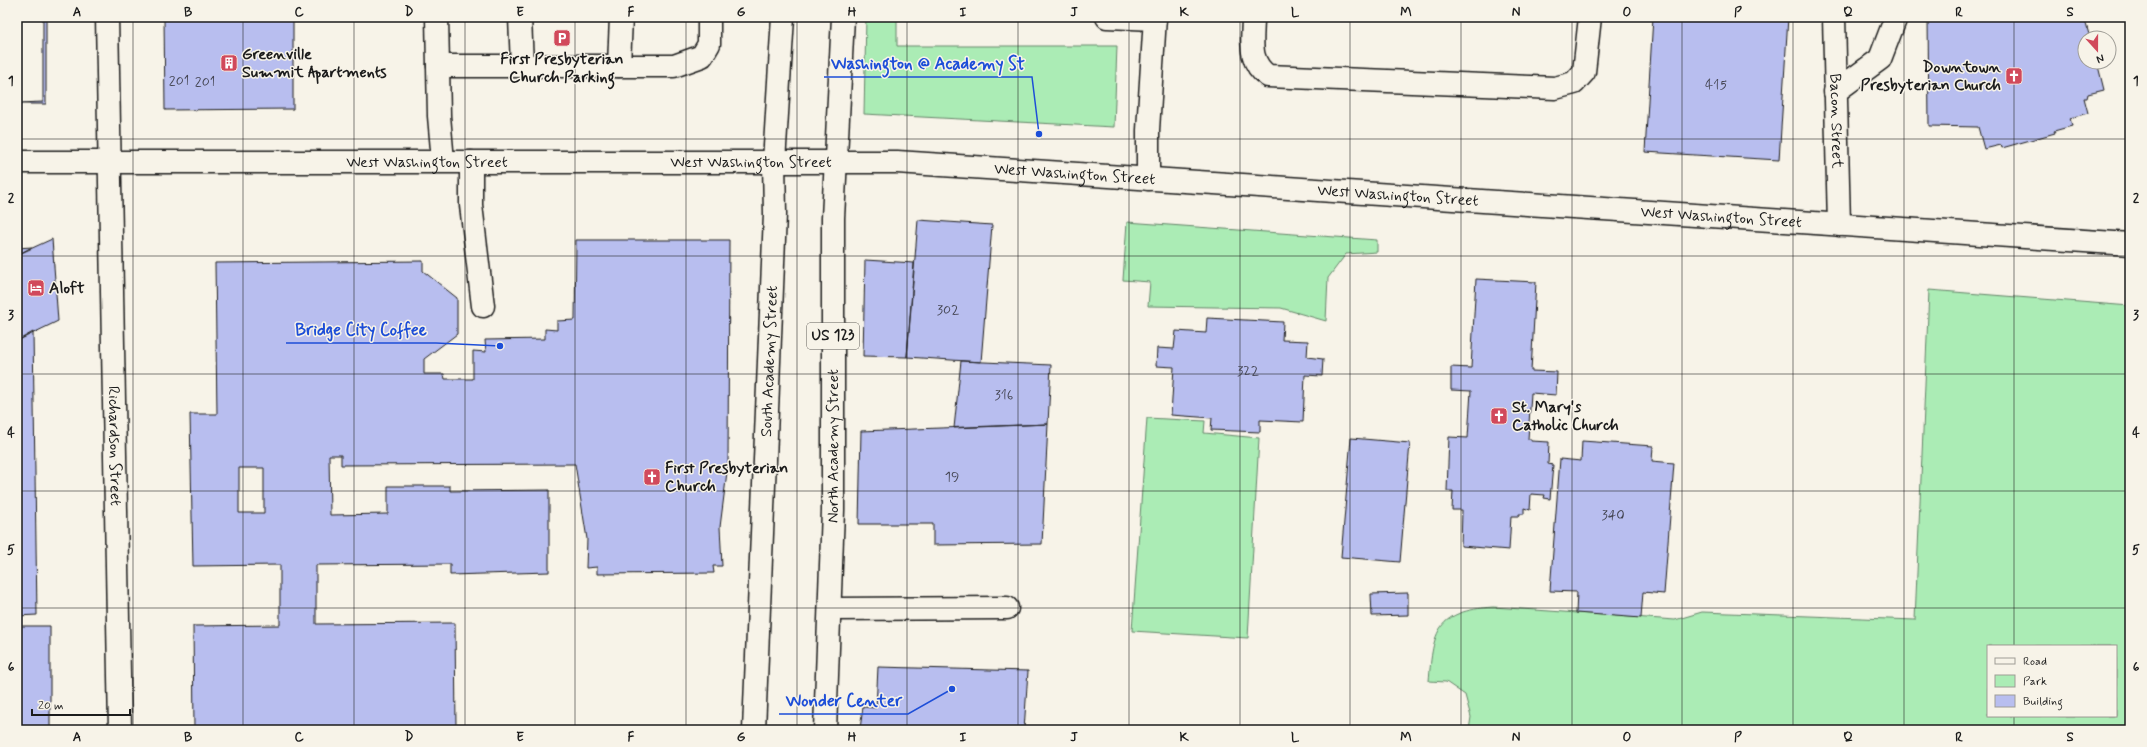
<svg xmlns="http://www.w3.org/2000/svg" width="2147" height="747" viewBox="0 0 2147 747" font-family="Mynerve,sans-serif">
<rect width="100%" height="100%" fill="#f7f3e8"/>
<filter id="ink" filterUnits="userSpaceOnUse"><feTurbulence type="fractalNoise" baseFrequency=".025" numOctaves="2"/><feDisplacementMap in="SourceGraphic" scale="8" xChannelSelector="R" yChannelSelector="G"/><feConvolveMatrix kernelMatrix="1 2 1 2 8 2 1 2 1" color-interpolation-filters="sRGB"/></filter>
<g filter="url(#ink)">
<!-- green -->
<path fill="#abecb5" stroke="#648468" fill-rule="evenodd" d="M866 17H897V46H1117L1114 127 864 114Z
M1127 222 1377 240V252L1346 254 1328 278 1326 321 1281 308 1148 306 1150 282 1123 280Z
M1929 290 2130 306V730H1469L1471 717 1465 695 1446 682 1429 681C1433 630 1437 611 1493 607L1675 620 1702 612 1915 620ZM1988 646H2116V716H1988Z
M1147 418 1205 421 1204 433 1259 438 1248 638 1132 631Z"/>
<!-- building -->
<path fill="#b8beef" stroke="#1c1c1c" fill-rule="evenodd" d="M17 17H46V104H17Z
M17 17H43V102L17 103Z
M164 17H293V109L165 110Z
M1653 17H1788L1779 160 1645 152Z
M1928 17H2084L2090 38H2085V62H2097L2104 90 2088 94 2087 98H2084L2088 113 2070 118 2072 126 2054 131 2055 133 2002 148 2001 145 1984 149 1978 127 1929 126Z
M918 220 992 225 981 362 907 357Z
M52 239 58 321 17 341V255Z
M576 240H729L728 464 720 527 722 566H713L714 573 597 574V567L586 568 587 539 575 464 341 465V455H329L330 515 388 514V486H450V491L549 490V572L450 575V564L316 565V624L455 623 456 730H194L193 626 280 625V565L193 566 190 414H217L215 263 423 261V271L457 298V334L424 359V374H444L445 379H473V351L486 352 485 340 545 339V329L557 330V321L575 320ZM239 468H264V513H239Z
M32 247 17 255V248Z
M865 260 914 263 907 357 863 356Z
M1476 279 1536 282 1531 371 1557 372 1556 395 1531 393 1528 439H1531V441L1549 442 1548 464 1553 465 1550 499 1544 498 1545 495 1531 494 1530 510 1524 508V514H1519V516H1511L1509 550 1461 546 1462 510H1452L1453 491H1447L1449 437 1468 438 1471 391 1451 390V367L1471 368Z
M1207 318 1283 322 1282 340 1308 341 1307 357 1323 359 1322 376 1305 375 1303 422 1260 420V432L1211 430 1212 418 1171 415 1174 367 1156 366 1157 348 1174 349 1176 331 1206 333Z
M33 332 37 615 17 616V341Z
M961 361 1051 365 1048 424 954 428Z
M1048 424 1042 544 933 545V524H859L861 431Z
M1351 438 1410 443 1400 562 1341 557Z
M1582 441 1653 446 1652 461 1674 463 1664 594 1643 592 1641 618 1576 613 1577 592 1550 591 1560 459 1581 461Z
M1408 593V615L1372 616 1371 594Z
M17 626H50V730H17Z
M878 667 1028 671 1024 730 860 729 863 707 876 708Z"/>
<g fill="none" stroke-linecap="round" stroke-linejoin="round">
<defs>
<g id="minor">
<path id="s1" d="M107 17 120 730"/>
<path d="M437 17 439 116 443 161"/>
<path d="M520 17 522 66"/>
<path d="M1107 17 1155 19"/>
<path d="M1253 17C1253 40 1247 61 1268 76L1555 88 1574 83 1584 72 1590 17"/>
<path id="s2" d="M1834 17 1839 225"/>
<path d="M438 66H674L702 56 709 44V17"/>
<path d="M619 66 621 17"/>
<path d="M1835 92 1880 59 1896 17"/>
<path id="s3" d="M17 162H897L2130 244"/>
<path d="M471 162V205L483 306"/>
<path d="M1148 179V130L1155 17"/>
<path d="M831 609 1007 608"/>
</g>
<g id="highway">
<path id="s4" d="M754 730 775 214 774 162 783 17"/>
<path id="s5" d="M825 730 833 510V218L843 17"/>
</g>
</defs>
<!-- minor casing -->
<use href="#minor" stroke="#1c1c1c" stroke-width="25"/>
<!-- highway casing -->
<use href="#highway" stroke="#1c1c1c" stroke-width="25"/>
<!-- minor -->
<use href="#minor" stroke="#f7f3e8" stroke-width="22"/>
<!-- highway -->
<use href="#highway" stroke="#f7f3e8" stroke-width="22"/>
</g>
</g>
<!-- grid -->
<path fill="none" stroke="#1c1c1c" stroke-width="1" stroke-opacity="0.55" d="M133 17V730M243 17V730M354 17V730M465 17V730M575 17V730M686 17V730M797 17V730M907 17V730M1018 17V730M1129 17V730M1240 17V730M1350 17V730M1461 17V730M1572 17V730M1682 17V730M1793 17V730M1904 17V730M2014 17V646M17 139H2130M17 256H2130M17 374H2130M17 491H2130M17 608H2130M2014 716V730"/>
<!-- icons -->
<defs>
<symbol id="parking-square" viewBox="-11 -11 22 22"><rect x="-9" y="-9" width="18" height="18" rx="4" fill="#d1495b" stroke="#f7f3e8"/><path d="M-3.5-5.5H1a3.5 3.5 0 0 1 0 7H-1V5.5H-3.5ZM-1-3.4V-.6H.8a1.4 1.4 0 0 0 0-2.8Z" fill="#fff"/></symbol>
<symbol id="building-square" viewBox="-11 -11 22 22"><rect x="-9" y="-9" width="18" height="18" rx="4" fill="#d1495b" stroke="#f7f3e8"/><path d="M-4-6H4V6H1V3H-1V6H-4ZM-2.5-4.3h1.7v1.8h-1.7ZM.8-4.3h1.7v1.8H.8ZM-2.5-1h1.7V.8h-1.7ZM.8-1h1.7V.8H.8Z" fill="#fff"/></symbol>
<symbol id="church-square" viewBox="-11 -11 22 22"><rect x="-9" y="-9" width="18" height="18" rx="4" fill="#d1495b" stroke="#f7f3e8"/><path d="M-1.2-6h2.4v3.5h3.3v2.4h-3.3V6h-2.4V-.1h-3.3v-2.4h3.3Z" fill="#fff"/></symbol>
<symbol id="hotel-square" viewBox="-11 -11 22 22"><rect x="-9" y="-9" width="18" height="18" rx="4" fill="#d1495b" stroke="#f7f3e8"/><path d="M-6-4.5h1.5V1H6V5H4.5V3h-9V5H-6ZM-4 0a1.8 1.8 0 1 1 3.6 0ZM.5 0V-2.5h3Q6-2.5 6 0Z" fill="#fff"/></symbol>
</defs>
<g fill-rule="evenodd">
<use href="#parking-square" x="552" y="28" width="20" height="20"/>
<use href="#building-square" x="219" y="53" width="20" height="20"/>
<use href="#church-square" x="2004" y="66" width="20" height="20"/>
<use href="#hotel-square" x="26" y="278" width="20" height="20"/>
<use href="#church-square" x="1489" y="406" width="20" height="20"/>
<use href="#church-square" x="642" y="467" width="20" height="20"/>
</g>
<g text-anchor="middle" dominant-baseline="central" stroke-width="3" stroke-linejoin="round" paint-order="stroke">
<!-- number labels -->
<g font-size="14" fill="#434451">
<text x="179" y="81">201</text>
<text x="205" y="82">201</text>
<text x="1716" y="85">415</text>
<text x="948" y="310">302</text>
<text x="1248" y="371">322</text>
<text x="1004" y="395">316</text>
<text x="952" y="477">19</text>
<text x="1613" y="515">340</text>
</g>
<!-- shield labels -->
<rect fill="#f7f3e8" stroke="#5e5c59" stroke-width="1" x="807" y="323" width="52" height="26" rx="3"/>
<g font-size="15" font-weight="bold" fill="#1c1c1c">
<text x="833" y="336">US 123</text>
</g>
<!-- poi labels -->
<g font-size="16" font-weight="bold" fill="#1c1c1c" stroke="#f7f3e8" text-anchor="start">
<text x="242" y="54">Greenville<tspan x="242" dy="18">Summit Apartments</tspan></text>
<text x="562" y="59" text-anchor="middle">First Presbyterian<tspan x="562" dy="18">Church Parking</tspan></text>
<text x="2001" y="67" text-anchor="end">Downtown<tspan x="2001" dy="18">Presbyterian Church</tspan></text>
<text x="49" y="288">Aloft</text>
<text x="1512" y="407">St. Mary's<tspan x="1512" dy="18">Catholic Church</tspan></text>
<text x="665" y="468">First Presbyterian<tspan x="665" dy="18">Church</tspan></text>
</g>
<!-- street labels -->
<g font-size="16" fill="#1c1c1c" stroke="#f7f3e8">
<text stroke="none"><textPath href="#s2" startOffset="104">Bacon Street</textPath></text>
<text stroke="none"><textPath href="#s3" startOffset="410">West Washington Street</textPath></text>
<text stroke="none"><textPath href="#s3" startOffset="734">West Washington Street</textPath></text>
<text stroke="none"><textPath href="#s3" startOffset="1058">West Washington Street</textPath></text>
<text stroke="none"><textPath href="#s3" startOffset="1382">West Washington Street</textPath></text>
<text stroke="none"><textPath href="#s3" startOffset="1706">West Washington Street</textPath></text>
<text stroke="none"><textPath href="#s4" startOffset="369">South Academy Street</textPath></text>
<text stroke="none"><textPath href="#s1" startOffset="429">Richardson Street</textPath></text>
<text stroke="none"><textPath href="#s5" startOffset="284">North Academy Street</textPath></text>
</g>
</g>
<!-- callouts -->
<path fill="none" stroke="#1d4ed8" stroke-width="1.5" d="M1039 134L1032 77H824M500 346L436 343H286M952 689L908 714H779"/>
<g fill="#1d4ed8" stroke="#f7f3e8" stroke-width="1.5">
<circle cx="1039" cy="134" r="4"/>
<circle cx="500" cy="346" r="4"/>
<circle cx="952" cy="689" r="4"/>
</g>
<g font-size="17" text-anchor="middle" font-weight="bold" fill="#1d4ed8" stroke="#f7f3e8" stroke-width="3" stroke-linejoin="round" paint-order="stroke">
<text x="928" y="69">Washington @ Academy St</text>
<text x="361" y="335">Bridge City Coffee</text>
<text x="844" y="706">Wonder Center</text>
</g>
<!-- margin -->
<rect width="2147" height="747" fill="none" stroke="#f7f3e8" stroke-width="44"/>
<!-- legend -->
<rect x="1987" y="645" width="130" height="72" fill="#f7f3e8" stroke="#9f9d96"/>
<rect x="1995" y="658" width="20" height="6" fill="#f7f3e8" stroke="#9f9d96"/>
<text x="2023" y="665" font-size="12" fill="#1c1c1c">Road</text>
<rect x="1995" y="675" width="20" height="12" fill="#abecb5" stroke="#9f9d96"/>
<text x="2023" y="685" font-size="12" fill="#1c1c1c">Park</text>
<rect x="1995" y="695" width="20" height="12" fill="#b8beef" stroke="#9f9d96"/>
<text x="2023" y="705" font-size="12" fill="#1c1c1c">Building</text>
<!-- north arrow -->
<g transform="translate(2097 50) rotate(159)"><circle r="19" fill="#f7f3e8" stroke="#9f9d96"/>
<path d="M0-3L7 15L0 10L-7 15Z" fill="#d1495b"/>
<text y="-6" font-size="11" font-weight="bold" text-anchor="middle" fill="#1c1c1c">N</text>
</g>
<!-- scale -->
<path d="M32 709v6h98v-6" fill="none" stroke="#1c1c1c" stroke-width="2"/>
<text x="38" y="709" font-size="12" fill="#1c1c1c" stroke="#f7f3e8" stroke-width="3" paint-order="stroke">20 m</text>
<rect x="22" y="22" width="2103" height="703" fill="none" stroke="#1c1c1c" stroke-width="1.5"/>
<g font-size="13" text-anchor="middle" font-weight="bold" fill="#1c1c1c">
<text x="77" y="16">A</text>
<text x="188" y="16">B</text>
<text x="299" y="16">C</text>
<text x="409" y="16">D</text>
<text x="520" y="16">E</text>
<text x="631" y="16">F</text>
<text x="741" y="16">G</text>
<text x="852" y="16">H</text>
<text x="963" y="16">I</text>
<text x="1074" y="16">J</text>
<text x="1184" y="16">K</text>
<text x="1295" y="16">L</text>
<text x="1406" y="16">M</text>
<text x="1516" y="16">N</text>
<text x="1627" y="16">O</text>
<text x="1738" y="16">P</text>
<text x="1848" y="16">Q</text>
<text x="1959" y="16">R</text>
<text x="2070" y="16">S</text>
<text x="11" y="85">1</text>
<text x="2136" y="85">1</text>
<text x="11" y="202">2</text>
<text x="2136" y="202">2</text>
<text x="11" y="319">3</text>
<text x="2136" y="319">3</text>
<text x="11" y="437">4</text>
<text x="2136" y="437">4</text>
<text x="11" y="554">5</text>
<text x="2136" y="554">5</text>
<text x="11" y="671">6</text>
<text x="2136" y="671">6</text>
<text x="77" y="741">A</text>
<text x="188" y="741">B</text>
<text x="299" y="741">C</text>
<text x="409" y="741">D</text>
<text x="520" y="741">E</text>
<text x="631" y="741">F</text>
<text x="741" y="741">G</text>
<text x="852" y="741">H</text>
<text x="963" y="741">I</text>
<text x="1074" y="741">J</text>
<text x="1184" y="741">K</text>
<text x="1295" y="741">L</text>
<text x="1406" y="741">M</text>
<text x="1516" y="741">N</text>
<text x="1627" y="741">O</text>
<text x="1738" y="741">P</text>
<text x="1848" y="741">Q</text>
<text x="1959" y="741">R</text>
<text x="2070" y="741">S</text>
</g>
</svg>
